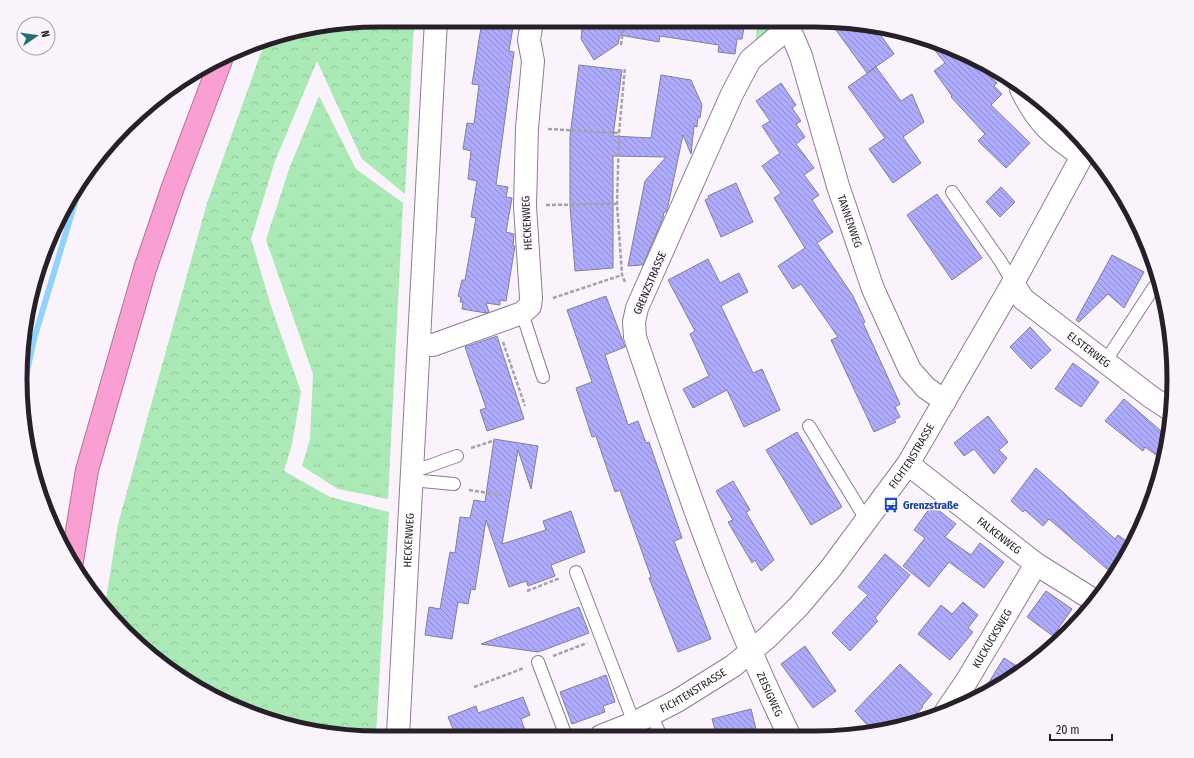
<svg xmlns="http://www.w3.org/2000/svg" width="1194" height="758" viewBox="0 0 1194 758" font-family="'Fira Sans Condensed',sans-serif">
<defs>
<pattern id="grass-tufts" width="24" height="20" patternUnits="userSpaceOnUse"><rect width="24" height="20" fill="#abe9b7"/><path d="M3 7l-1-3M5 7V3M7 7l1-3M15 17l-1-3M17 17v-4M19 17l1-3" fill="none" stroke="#93c89d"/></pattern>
<pattern id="forest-crowns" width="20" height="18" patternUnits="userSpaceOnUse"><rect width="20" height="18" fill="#abe9b7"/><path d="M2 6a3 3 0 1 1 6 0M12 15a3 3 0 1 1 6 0" fill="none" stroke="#93c89d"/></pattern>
<pattern id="building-back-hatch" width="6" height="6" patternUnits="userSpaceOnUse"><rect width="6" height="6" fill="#aeabfc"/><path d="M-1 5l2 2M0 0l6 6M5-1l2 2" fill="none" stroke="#8e8bcc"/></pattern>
</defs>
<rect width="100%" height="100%" fill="#faf3fc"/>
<!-- grass -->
<path fill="url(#grass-tufts)" d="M319 96 356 169 403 203 388 499 338 489 302 466 310 439 313 374 266 240 289 169Z"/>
<!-- forest -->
<path fill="url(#forest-crowns)" d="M379 20H414L405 194 362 159 317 61 275 161 251 239 271 306 301 392 292 444 284 471 330 497 389 512 376 735H332L241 711 142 649 105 606 118 524 207 203 266 39Z
M758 22 772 23C770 32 762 37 755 42Z"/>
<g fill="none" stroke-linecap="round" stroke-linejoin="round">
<!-- stream -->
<path stroke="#8fd3fe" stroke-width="6" d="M24 385 34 339 80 186"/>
</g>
<!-- building -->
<path fill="url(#building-back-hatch)" stroke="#808098" d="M482 21H514L509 51 514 52 496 185 508 187 506 197 512 198 506 232 514 234 513 246H515L506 301 500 300V305L486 303 489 312 486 313 462 309 463 302H460L461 297 458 296 462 280H465L476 218 471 217 477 181 468 179 471 151 463 149 467 123 474 124 479 85 472 84Z
M583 21H590L745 22 742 39H737L735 54 718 52 719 45 660 36 659 42 620 35 618 44 594 60 581 39Z
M831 23H862L875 27 894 54 867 73Z
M929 43 974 57 985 65 982 68 997 83 994 86 1002 94 991 105 1030 143 1006 168 978 141 985 134 951 97 952 96 934 71 945 63Z
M579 65 622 70 613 136 651 138 661 75 691 80 702 105 700 118 698 117 697 127 694 126 691 154 683 135 668 206 666 212H664L663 218 643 265H641L628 266 645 181 666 157 613 156V268L575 271 570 206V136Z
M876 67 901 101 912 94 924 122 903 137 921 163 893 183 869 149 885 138 848 87Z
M781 83 796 105 792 108 801 121 796 124 805 137 796 144 814 168 804 175 819 195 812 200 833 232 817 243 853 296 865 322 863 323 900 404 895 407 900 417 894 420 896 422 874 432 831 340 838 337 801 284 793 289 778 266 805 248 774 198 781 193 762 166 780 153 762 126 770 121 756 101Z
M736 183 753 222 721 237 705 200 709 198 708 196Z
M1001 187 1015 202 1000 217 986 202Z
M937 194 982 258 952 280 907 215Z
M1112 255 1144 272 1124 308 1108 294 1079 322 1076 320Z
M708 259 720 283 739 273 748 292 721 306 753 373 762 369 780 410 744 427 727 390 693 408 683 389 709 376 690 334 695 331 668 280Z
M606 296 625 347 605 355 628 425 638 421 646 443 649 442 682 538 674 541 711 639 678 652 649 578 651 577 620 490 615 492 596 436 592 437 576 388 592 382 567 310Z
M1030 327 1051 350 1031 369 1010 347Z
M497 336 524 419 487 431 480 410 486 408 465 347Z
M1073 363 1099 382 1081 407 1055 389Z
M1124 399 1168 437 1163 460 1145 447 1143 451 1105 421Z
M988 416 1008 442 999 450 1007 458 994 474 974 449 964 456 954 443Z
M797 432 842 507 811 525 766 450Z
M494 439 538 446 531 489 518 450 502 544 546 530 543 521 571 511 585 552 551 565 555 576 528 586 526 581 509 587 486 520 475 590 471 589 468 604 458 602 452 639 425 635 429 607 440 609 450 552 455 553 460 517 470 518 474 500 485 502Z
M1036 468 1115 539 1118 535 1132 545 1126 558 1114 575 1049 519 1043 526 1025 510 1023 512 1011 501Z
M733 481 750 510 746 512 774 560 761 571 755 560 752 563 728 522 733 520 716 491Z
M932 505 956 524 945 537 971 555 980 543 1004 562 984 588 949 562 929 587 903 566 925 538 914 530Z
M885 554 910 575 875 618 878 621 850 651 832 633 868 595 858 587Z
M1046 591 1072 609 1053 636 1027 617Z
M963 602 978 615 968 628 973 632 950 660 918 634 941 605 952 614Z
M579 607 589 633 544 650 538 652 481 644Z
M805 646 836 691 813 708 781 664Z
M1004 658 1023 670 979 698Z
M900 664 932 694 922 706 923 707 905 726 873 732 855 711Z
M606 675 615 702 603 706 605 712 572 724 560 692Z
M523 697 530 715 521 719 527 736H456L448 717 476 706 478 713Z
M751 709 758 737H717L712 719Z"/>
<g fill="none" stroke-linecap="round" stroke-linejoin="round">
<defs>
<path id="lane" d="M952 192 1001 262 1013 283
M522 313 543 377
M1105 362 1154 287
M809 426 867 521
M412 472 457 456
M411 480 454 484
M576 572 634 723
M538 662 566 736
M651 715 661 736"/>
<g id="street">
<path id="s1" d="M787 23 801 56 838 186 873 289 910 370 926 388 945 401"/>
<path id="s2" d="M789 27 750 60 732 94 637 308 634 322 635 337C681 473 727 608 790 737"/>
<path d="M1021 89C1036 121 1053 137 1083 156"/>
<path id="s3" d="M1013 283 1023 299 1151 397 1171 410"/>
<path d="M419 344 433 345 522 313 530 306 531 298 525 206 527 128 533 61 529 40 532 21"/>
<path id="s4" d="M908 464 1036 564 1095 601"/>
<path id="s5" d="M946 711 966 682 1036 564"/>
<path id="s6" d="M398 735 436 20"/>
</g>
<g id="secondary">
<path id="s7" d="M601 736 634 723 677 701 733 666 768 637 798 607 831 568 908 464 1013 283 1087 147"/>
</g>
<path id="highway" d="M72 561 87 470 145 269 173 187 221 60"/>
</defs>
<!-- lane casing -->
<use href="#lane" stroke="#8d7d92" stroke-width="14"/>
<!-- street casing -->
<use href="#street" stroke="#8d7d92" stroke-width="24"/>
<!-- secondary casing -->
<use href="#secondary" stroke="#8d7d92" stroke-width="24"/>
<!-- highway casing -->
<use href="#highway" stroke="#b07398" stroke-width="24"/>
<!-- path -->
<path stroke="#a7a0a9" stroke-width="2.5" stroke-dasharray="4 2" stroke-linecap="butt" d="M621 45 624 22
M548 129 619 133
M546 205 617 204
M625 282 622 275 617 204 619 133 625 67
M553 298 622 275
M503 342 525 406
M471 448 496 440
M469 490 502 495
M527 591 560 578
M553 656 587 643
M474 687 524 668"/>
<!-- lane -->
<use href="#lane" stroke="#fff" stroke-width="12"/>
<!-- street -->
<use href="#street" stroke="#fff" stroke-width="22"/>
<!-- secondary -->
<use href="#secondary" stroke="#fff" stroke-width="22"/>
<!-- highway -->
<use href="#highway" stroke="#f99fd3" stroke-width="22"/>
</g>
<!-- icons -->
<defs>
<symbol id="bus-bare" viewBox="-9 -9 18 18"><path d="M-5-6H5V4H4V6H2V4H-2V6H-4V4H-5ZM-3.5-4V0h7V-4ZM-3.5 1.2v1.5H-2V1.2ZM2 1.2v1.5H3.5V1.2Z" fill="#1a4fb4" stroke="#faf3fc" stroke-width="2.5" paint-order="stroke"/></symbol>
</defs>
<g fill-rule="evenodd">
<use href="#bus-bare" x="880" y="494" width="22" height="22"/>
</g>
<g text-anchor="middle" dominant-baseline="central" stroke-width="3" stroke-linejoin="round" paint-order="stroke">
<!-- street labels -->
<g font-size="11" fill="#272029" stroke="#faf3fc">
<text stroke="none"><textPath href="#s1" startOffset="208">TANNENWEG</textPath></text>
<text transform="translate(527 223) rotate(-93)">HECKENWEG</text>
<text transform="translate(650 283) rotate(-67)">GRENZSTRASSE</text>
<text stroke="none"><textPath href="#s3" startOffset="102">ELSTERWEG</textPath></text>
<text stroke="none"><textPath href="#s7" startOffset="427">FICHTENSTRASSE</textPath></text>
<text stroke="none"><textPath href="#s4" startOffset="116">FALKENWEG</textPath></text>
<text stroke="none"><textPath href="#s6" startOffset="195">HECKENWEG</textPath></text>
<text stroke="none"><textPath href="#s5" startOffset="86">KUCKUCKSWEG</textPath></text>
<text stroke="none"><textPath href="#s7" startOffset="103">FICHTENSTRASSE</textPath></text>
<text stroke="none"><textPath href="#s2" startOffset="735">ZEISIGWEG</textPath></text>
</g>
<!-- transit labels -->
<g font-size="11" font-weight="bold" fill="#164399" stroke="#faf3fc" text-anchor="start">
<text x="903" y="505">Grenzstraße</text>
</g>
</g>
<!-- crop -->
<path d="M0 0H1194V758H0ZM379 27H815A352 352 0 0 1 1167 379V379A352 352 0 0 1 815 731H379A352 352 0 0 1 27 379V379A352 352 0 0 1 379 27Z" fill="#faf3fc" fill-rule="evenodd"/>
<path fill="none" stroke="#272029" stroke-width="5" d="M379 27H815A352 352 0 0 1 1167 379V379A352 352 0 0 1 815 731H379A352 352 0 0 1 27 379V379A352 352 0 0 1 379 27Z"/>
<!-- north arrow -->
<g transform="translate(36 36) rotate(77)"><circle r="19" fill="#faf3fc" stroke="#a69fa8"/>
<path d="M0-3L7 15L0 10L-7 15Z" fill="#236f71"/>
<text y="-6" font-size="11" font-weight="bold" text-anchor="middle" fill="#272029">N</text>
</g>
<!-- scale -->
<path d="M1050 734v6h62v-6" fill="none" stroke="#272029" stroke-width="2"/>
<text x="1056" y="734" font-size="12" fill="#272029" stroke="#faf3fc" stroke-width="3" paint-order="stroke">20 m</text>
</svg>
